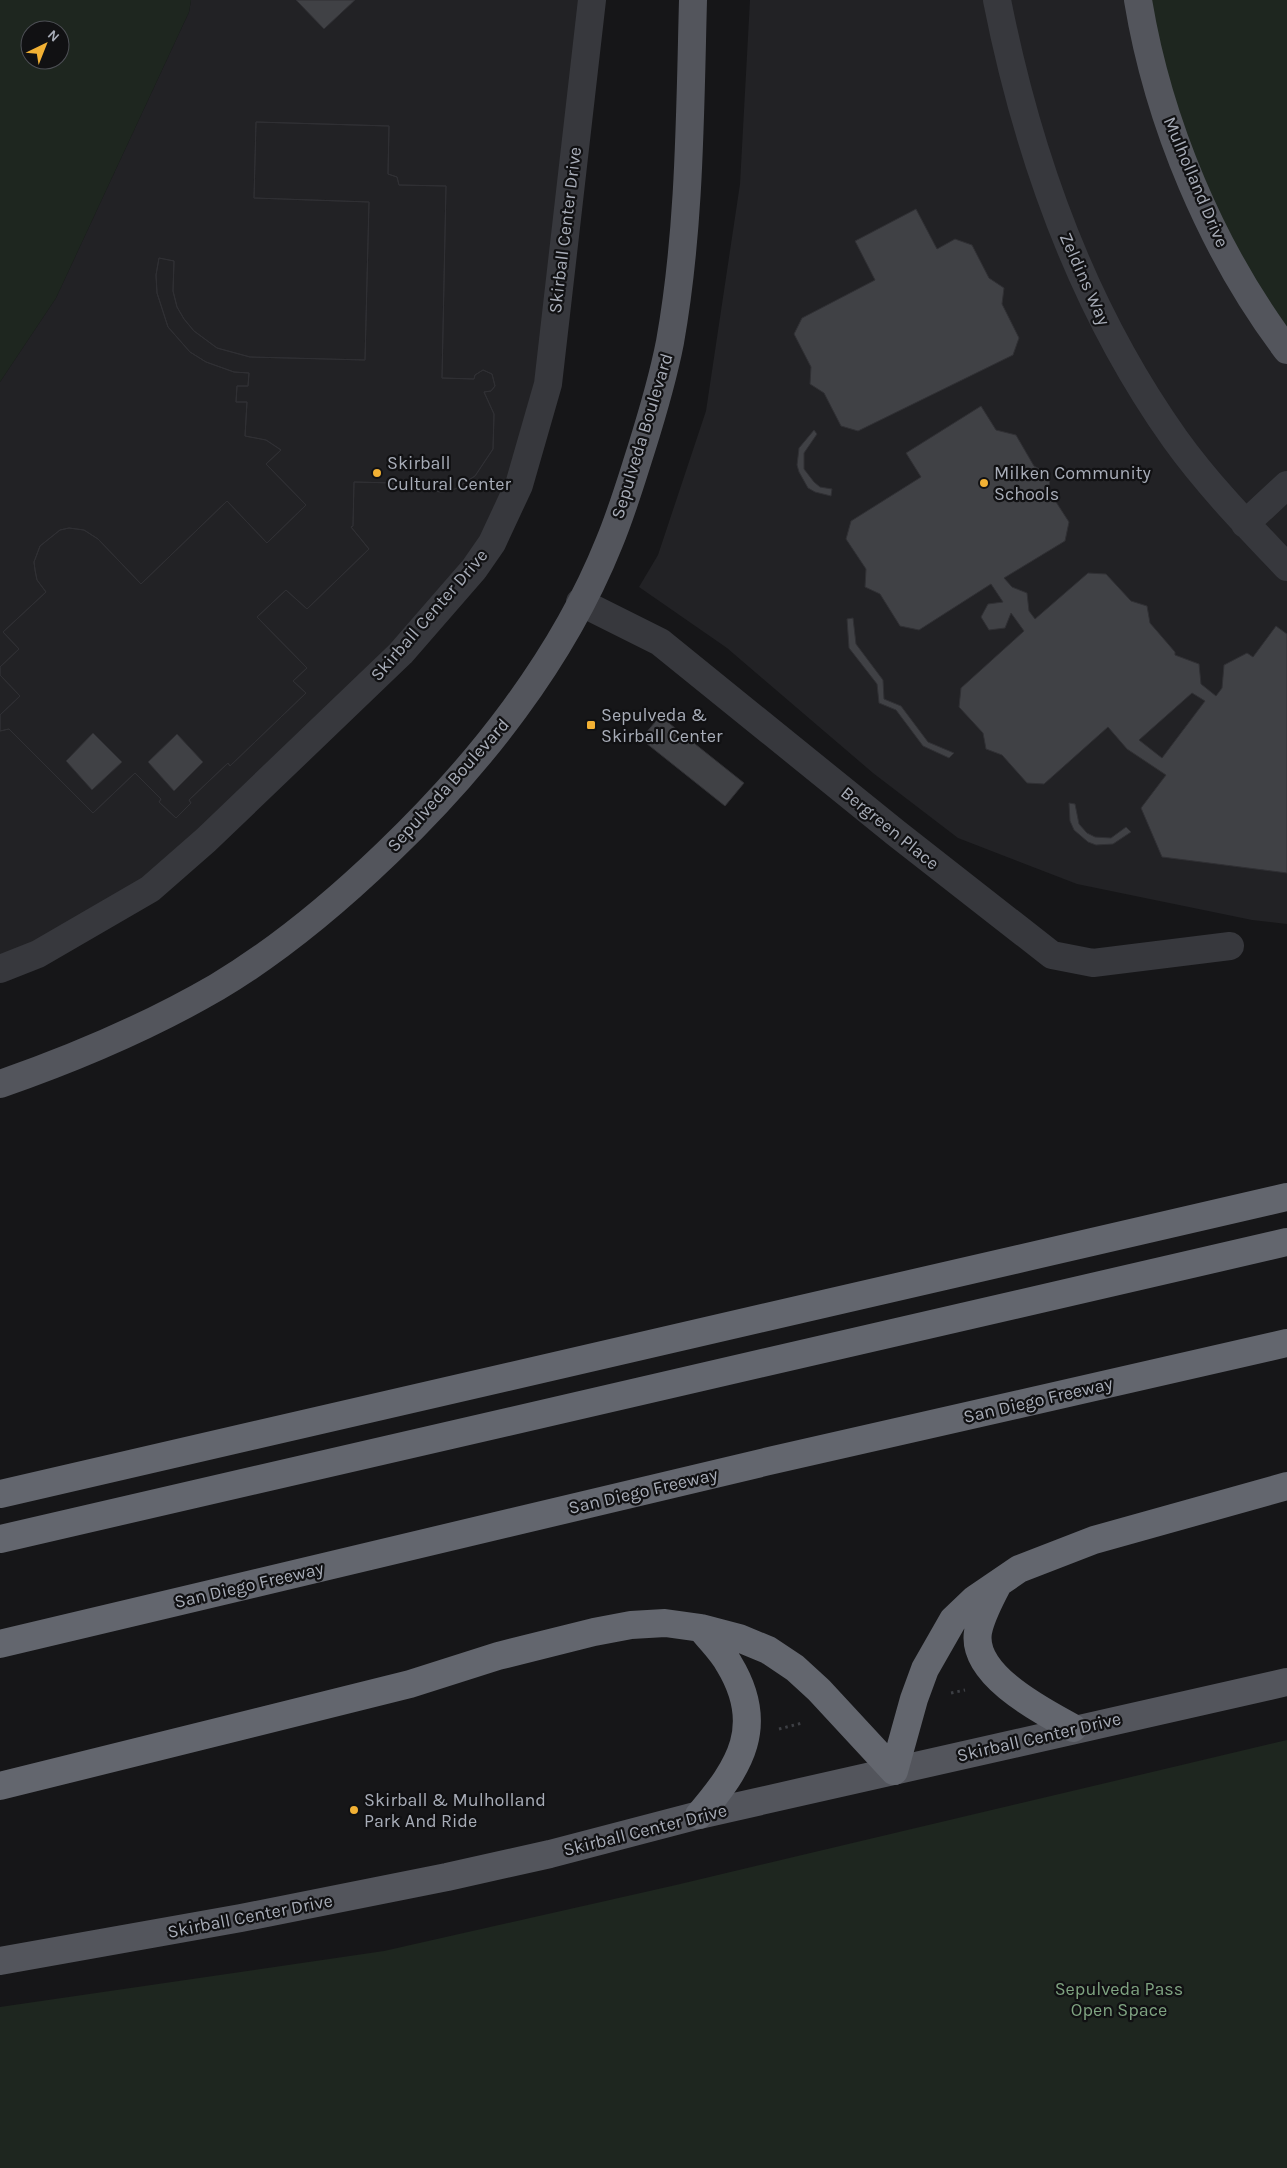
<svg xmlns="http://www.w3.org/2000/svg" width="1287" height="2168" viewBox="0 0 1287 2168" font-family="Karla,sans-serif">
<rect width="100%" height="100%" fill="#161618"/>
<!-- built -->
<path fill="#222225" d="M191 0H592L548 384 492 543 206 840 0 969V382L56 298 189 12Z
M750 0H1138L1287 350V924L1252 920 1077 884 958 838 873 773 727 648 639 587 658 555 706 411 740 184Z"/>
<!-- green -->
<path fill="#1e261f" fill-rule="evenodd" d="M0 0H191L189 12 56 298 0 382ZM30 30H60V60H30Z
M1138 0H1287V350L1207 217Z
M1287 1740V2168H0V2007L384 1951 676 1885Z"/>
<!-- building -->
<path fill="#404145" stroke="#303034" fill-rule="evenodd" d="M296 0H355L324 29Z
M256 122 389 126 388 174 397 177 399 185 446 186 442 378 474 379 475 375 483 370 492 374 495 386 491 391 484 392 494 414 493 449 475 476 455 489 442 492 412 489 395 483 354 482 353 526 351 527 369 549 307 609 286 590 257 617 307 668 293 681 306 693 230 766 228 763 189 800 191 803 176 818 159 802 161 799 135 773 93 813 9 729 0 731V715L20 696 0 675V667L19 649 3 632 46 592 37 580 35 570 34 562 40 546 60 530 69 528 84 530 98 539 141 584 227 501 267 543 306 505 266 464 281 450 266 440 245 436 247 402H236L237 386H248L249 373 234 372 206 362 190 352 168 327 157 293 156 275 159 258 174 261 173 291 177 307 184 319 194 331 217 348 250 357 365 360 369 202 254 198ZM93 733 122 762 92 790 66 761ZM177 734 203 762 174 791 148 762Z
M256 122 389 126 388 174 397 177 399 185 446 186 442 378 474 379 475 375 483 370 492 374 495 386 491 391 484 392 494 414 493 449 475 476 455 489 442 492 412 489 395 483 354 482 353 526 351 527 369 549 307 609 286 590 257 617 307 668 293 681 306 693 230 766 228 763 189 800 191 803 176 818 159 802 161 799 135 773 93 813 9 729 0 731V715L20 696 0 675V667L19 649 3 632 46 592 37 580 35 570 34 562 40 546 60 530 69 528 84 530 98 539 141 584 227 501 267 543 306 505 266 464 281 450 266 440 245 436 247 402H236L237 386H248L249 373 234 372 206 362 190 352 168 327 157 293 156 275 159 258 174 261 173 291 177 307 184 319 194 331 217 348 250 357 365 360 369 202 254 198Z
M916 209 937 249 955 239 972 245 989 278 1004 288 1002 304 1019 338 1013 355 858 431 841 426 824 393 810 384 811 367 794 334 802 318 875 280 855 241Z
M981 406 996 430 1016 435 1034 466 1050 475 1049 491 1069 522 1065 541 1004 578 1012 587 1027 593 1029 611 1035 619 1088 573 1106 574 1131 601 1147 606 1150 623 1175 652V655L1199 664 1201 684 1216 696 1222 688 1224 665 1247 653 1253 657 1276 626 1287 634V873L1162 857 1141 808 1166 775 1127 749 1108 727 1044 784 1027 783 1002 755 986 749 983 733 959 707 961 688 1024 631 1011 613 1005 628 989 630 981 617 988 604 1003 602 991 584 919 630 900 626 880 594 865 587 866 569 846 539 851 521 921 477 906 453ZM1192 693 1205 701 1162 758 1139 740Z
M814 430 817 434 804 453V469L814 482 820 487 832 489 831 496 815 492 808 488 799 472 797 465 799 448Z
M853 618 856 644 883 680 884 699 901 706 928 742 954 753 949 758 923 746 896 710 879 703 877 684 849 648 847 619Z
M660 716 744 783 725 806 641 739Z
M1069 803 1075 804 1079 824 1087 833 1095 837 1111 838 1126 827 1131 832 1113 844 1096 845 1088 842 1074 830 1070 821Z"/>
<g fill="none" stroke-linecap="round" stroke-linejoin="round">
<!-- path -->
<path stroke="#3d3f44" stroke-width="3" stroke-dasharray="2.5 4" stroke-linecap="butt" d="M951 1693 965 1690
M779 1729 802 1723"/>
<!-- minor -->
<path stroke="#37383d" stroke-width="28" d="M997 0C1028 157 1082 308 1175 439 1208 485 1248 526 1287 567
M1245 524 1287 485
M580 602 660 642 896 833 1052 955 1093 963 1230 946
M0 969 38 954 150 889 206 840 401 653 474 569 492 543 519 485 548 384 592 0"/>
<!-- major -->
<path stroke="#53555c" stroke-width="28" d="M1138 0C1158 122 1212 251 1287 350
M0 1084C75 1058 148 1027 217 987 279 950 335 903 387 853 478 766 562 660 609 543 622 512 631 481 641 450 652 415 663 378 670 342 690 230 690 113 693 0
M0 1961 241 1918 447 1877 550 1854 699 1815 1287 1682"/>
<!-- highway -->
<path stroke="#63666e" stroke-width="28" d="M0 1494 1287 1197
M0 1539 1287 1242
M997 1586C990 1600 981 1616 978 1632 971 1675 1042 1711 1073 1728
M0 1644 765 1462 1287 1343
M894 1771 914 1699 925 1669 953 1620 975 1599 1019 1569 1094 1540 1287 1486
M0 1786 410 1684 498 1656 594 1632 631 1625 665 1623 701 1628 739 1638 768 1650 795 1668 819 1690 894 1771
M699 1815C741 1766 766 1725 729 1664 722 1651 710 1640 701 1628"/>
</g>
<!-- markers -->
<g fill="#f2b134" stroke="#111113" stroke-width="2">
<circle cx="377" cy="473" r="5"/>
<circle cx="984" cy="483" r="5"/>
<rect x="586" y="720" width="10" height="10" rx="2.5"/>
<circle cx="354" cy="1810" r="5"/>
</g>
<g text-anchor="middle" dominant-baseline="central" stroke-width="4.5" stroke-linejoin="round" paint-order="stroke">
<!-- street labels -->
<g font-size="18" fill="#a8adb8" stroke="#111113">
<text transform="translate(1196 182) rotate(67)">Mulholland Drive</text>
<text transform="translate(565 230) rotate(-83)">Skirball Center Drive</text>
<text transform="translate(1085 279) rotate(66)">Zeldins Way</text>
<text transform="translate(642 436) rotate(-73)">Sepulveda Boulevard</text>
<text transform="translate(429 615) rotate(-49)">Skirball Center Drive</text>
<text transform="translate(448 785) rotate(-48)">Sepulveda Boulevard</text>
<text transform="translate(890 828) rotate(39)">Bergreen Place</text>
<text transform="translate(1038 1400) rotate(-13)">San Diego Freeway</text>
<text transform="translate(643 1491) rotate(-13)">San Diego Freeway</text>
<text transform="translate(249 1585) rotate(-13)">San Diego Freeway</text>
<text transform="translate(1039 1737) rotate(-13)">Skirball Center Drive</text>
<text transform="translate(645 1830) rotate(-14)">Skirball Center Drive</text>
<text transform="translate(250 1916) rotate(-11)">Skirball Center Drive</text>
</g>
<!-- poi labels -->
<g font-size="18" fill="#a8adb8" stroke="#111113" text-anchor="start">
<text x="387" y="463">Skirball<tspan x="387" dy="21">Cultural Center</tspan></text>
<text x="994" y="473">Milken Community<tspan x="994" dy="21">Schools</tspan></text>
<text x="601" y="715">Sepulveda &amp;<tspan x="601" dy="21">Skirball Center</tspan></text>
<text x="364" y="1800">Skirball &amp; Mulholland<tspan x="364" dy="21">Park And Ride</tspan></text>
</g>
<!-- park labels -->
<g font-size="18" fill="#7fa381" stroke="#111113">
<text x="1119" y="1989">Sepulveda Pass<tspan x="1119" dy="21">Open Space</tspan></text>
</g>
</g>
<!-- north arrow -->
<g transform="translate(45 45) rotate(43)"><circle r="24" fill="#111113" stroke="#4d4f55"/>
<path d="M0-4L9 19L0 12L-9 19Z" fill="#f2b134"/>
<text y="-8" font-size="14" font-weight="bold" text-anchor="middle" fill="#a8adb8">N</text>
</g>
</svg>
